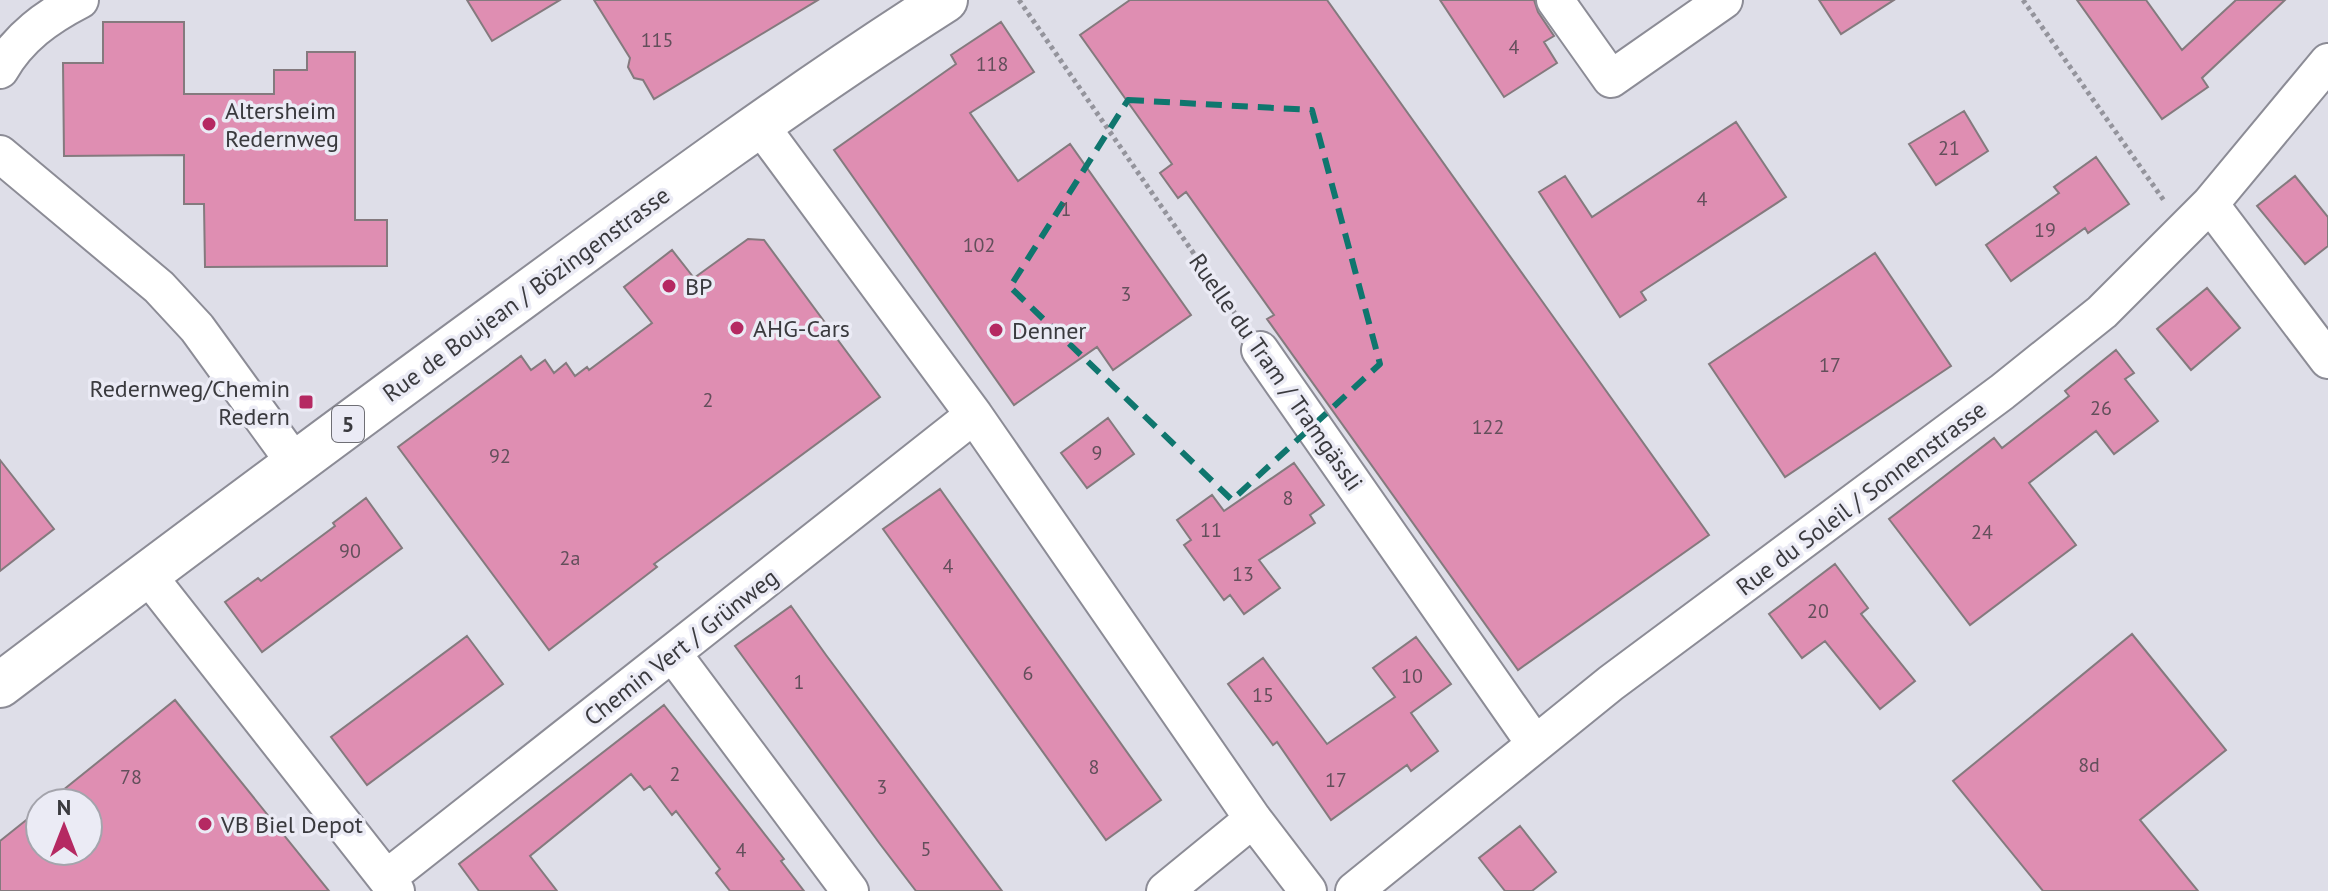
<svg xmlns="http://www.w3.org/2000/svg" width="2328" height="891" viewBox="0 0 2328 891" font-family="'PT Sans',sans-serif">
<rect width="100%" height="100%" fill="#dedee8"/>
<!-- building -->
<path fill="#df8eb2" stroke="#847a7e" stroke-width="2" d="M467 0H560L492 41Z
M594 0H818L654 99 643 80 634 78 628 67 630 58Z
M1130 0H1327L1709 535 1518 670 1267 319 1274 315 1186 192 1178 198 1160 173 1172 164 1080 35Z
M1440 0H1534L1538 12 1554 36 1544 42 1557 63 1504 97Z
M1819 0H1894L1841 34Z
M2077 0H2146L2182 50 2236 0H2285L2202 78 2208 87 2162 119Z
M103 22H184V94H274V70H307V52H355V220H387V266L205 267 204 204H184V155L64 156 63 63H103Z
M1001 22 1034 72 970 113 1018 181 1070 144 1191 315 1113 370 1097 347 1014 405 834 150 956 64 951 55Z
M1964 111 1988 151 1936 185 1909 144Z
M1736 122 1786 197 1641 292 1646 300 1620 317 1539 192 1565 176 1592 217Z
M2096 157 2129 204 2088 233 2085 228 2011 281 1986 245 2059 193 2054 187Z
M2295 176 2328 217V246L2305 264 2257 206Z
M748 239 764 240 880 397 654 564 657 567 549 650 398 447 521 356 531 370 545 360 554 373 566 363 575 376 587 367 589 370 652 323 624 287 672 250 694 278Z
M1875 253 1951 366 1785 477 1709 364Z
M2207 288 2240 328 2191 370 2157 329Z
M2116 350 2134 373 2125 379 2158 421 2114 454 2096 431 2029 483 2076 545 1970 625 1889 519 1994 438 2002 448 2069 396 2065 391Z
M1108 418 1134 454 1087 488 1061 453Z
M0 460 54 529 0 571Z
M1294 463 1324 505 1310 515 1315 523 1259 560 1280 588 1244 614 1230 595 1224 600 1184 545 1191 540 1177 520 1212 495 1224 511Z
M940 489 1161 800 1106 840 883 529Z
M366 498 402 548 262 652 225 602 258 578 261 581 335 526 333 523Z
M1835 564 1868 608 1861 614 1915 681 1880 709 1825 641 1802 658 1769 614Z
M791 606 826 655 1002 891H916L880 844 735 646Z
M2132 634 2226 750 2140 820 2198 891H2043L1953 781Z
M467 636 503 684 367 785 331 737Z
M1416 637 1451 684 1411 713 1438 751 1411 771 1407 765 1331 820 1277 742 1273 745 1228 684 1263 658 1327 744 1395 697 1373 668Z
M175 700 329 891H0V841L40 809V851H88V803H47Z
M664 705 784 859 781 861 804 891H730L716 873 720 869 676 811 672 815 650 786 644 790 631 774 530 856 557 891H479L459 864Z
M1520 826 1556 872 1532 891H1505L1479 858Z"/>
<g fill="none" stroke-linecap="round" stroke-linejoin="round">
<defs>
<path id="minor" d="M1555 0 1611 79 1724 0
M0 70C19 37 47 17 80 0
M759 124 974 415 1253 819 1308 891
M0 154 159 287 197 328 295 463
M2210 204 2328 360
M1260 350 1535 744
M146 573 396 891
M673 654 850 891
M387 878 974 415
M1165 891 1253 819
M1354 891 1611 683 2002 392 2102 312 2210 204 2328 62"/>
<path id="primary" d="M0 685C172 555 345 426 519 299 659 196 799 93 945 0"/>
</defs>
<!-- minor casing -->
<use href="#minor" stroke="#8c8c96" stroke-width="40"/>
<!-- primary casing -->
<use href="#primary" stroke="#8c8c96" stroke-width="48"/>
<!-- path -->
<path stroke="#94949c" stroke-width="5" stroke-dasharray="4 4" stroke-linecap="butt" d="M1019 0 1241 322
M2023 0 2165 202"/>
<!-- minor -->
<use href="#minor" stroke="#fff" stroke-width="36"/>
<!-- primary -->
<use href="#primary" stroke="#fff" stroke-width="44"/>
</g>
<!-- marked area -->
<path fill="none" stroke="#0f766e" stroke-width="6" stroke-dasharray="16 10" stroke-linejoin="round" d="M1128 100 1312 110 1380 364 1232 500 1010 287Z"/>
<!-- markers -->
<g fill="#b52962" stroke="#ebebf5" stroke-width="3">
<circle cx="209" cy="124" r="8"/>
<circle cx="669" cy="286" r="8"/>
<circle cx="737" cy="328" r="8"/>
<circle cx="996" cy="330" r="8"/>
<rect x="298" y="394" width="16" height="16" rx="4"/>
<circle cx="205" cy="824" r="8"/>
</g>
<g text-anchor="middle" dominant-baseline="central" stroke-width="7" stroke-linejoin="round" paint-order="stroke">
<!-- number labels -->
<g font-size="20" fill="#634f5b">
<text x="657" y="40">115</text>
<text x="1514" y="47">4</text>
<text x="992" y="64">118</text>
<text x="1949" y="148">21</text>
<text x="1702" y="199">4</text>
<text x="1066" y="209">1</text>
<text x="2045" y="230">19</text>
<text x="979" y="245">102</text>
<text x="1126" y="294">3</text>
<text x="1830" y="365">17</text>
<text x="708" y="400">2</text>
<text x="2101" y="408">26</text>
<text x="1488" y="427">122</text>
<text x="1097" y="453">9</text>
<text x="500" y="456">92</text>
<text x="1288" y="498">8</text>
<text x="1211" y="530">11</text>
<text x="1982" y="532">24</text>
<text x="350" y="551">90</text>
<text x="570" y="558">2a</text>
<text x="948" y="566">4</text>
<text x="1243" y="574">13</text>
<text x="1818" y="611">20</text>
<text x="1028" y="673">6</text>
<text x="1412" y="676">10</text>
<text x="799" y="682">1</text>
<text x="1263" y="695">15</text>
<text x="2089" y="765">8d</text>
<text x="1094" y="767">8</text>
<text x="675" y="774">2</text>
<text x="131" y="777">78</text>
<text x="1336" y="780">17</text>
<text x="882" y="787">3</text>
<text x="926" y="849">5</text>
<text x="741" y="850">4</text>
</g>
<!-- shield labels -->
<rect fill="#ebebf5" stroke="#6f6f75" stroke-width="2" x="332" y="406" width="32" height="36" rx="6"/>
<g font-size="22" font-weight="bold" fill="#3a3a3e">
<text x="348" y="424">5</text>
</g>
<!-- poi labels -->
<g font-size="24" fill="#3a3a3e" stroke="#ebebf5" text-anchor="start">
<text x="225" y="110">Altersheim<tspan x="225" dy="28">Redernweg</tspan></text>
<text x="685" y="286">BP</text>
<text x="753" y="328">AHG-Cars</text>
<text x="1012" y="330">Denner</text>
<text x="290" y="388" text-anchor="end">Redernweg/Chemin<tspan x="290" dy="28">Redern</tspan></text>
<text x="221" y="824">VB Biel Depot</text>
</g>
<!-- street labels -->
<g font-size="24" fill="#3a3a3e" stroke="#ebebf5">
<text transform="translate(526 294) rotate(-36)">Rue de Boujean / Bözingenstrasse</text>
<text transform="translate(1276 372) rotate(55)">Ruelle du Tram / Tramgässli</text>
<text transform="translate(1861 498) rotate(-37)">Rue du Soleil / Sonnenstrasse</text>
<text transform="translate(681 647) rotate(-38)">Chemin Vert / Grünweg</text>
</g>
</g>
<!-- north arrow -->
<g transform="translate(64 827)"><circle r="38" fill="#ebebf5" stroke="#a4a4ac" stroke-width="2"/>
<path d="M0-6L14 30L0 20L-14 30Z" fill="#b52962"/>
<text y="-12" font-size="22" font-weight="bold" text-anchor="middle" fill="#3a3a3e">N</text>
</g>
</svg>
